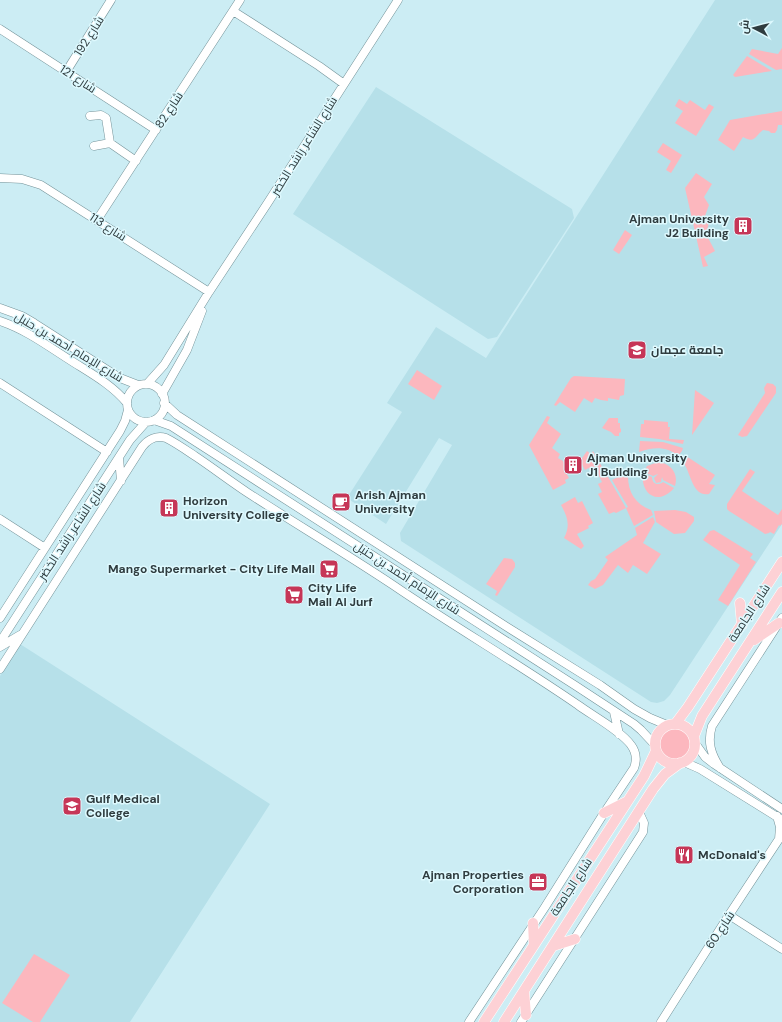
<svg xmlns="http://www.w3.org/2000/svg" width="782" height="1022" viewBox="0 0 782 1022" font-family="'DM Sans',Cairo,sans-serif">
<rect width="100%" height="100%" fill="#ccedf4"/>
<!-- built -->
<path fill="#b6e0e9" d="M715 0H782V524L670 695 664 701 657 703 651 702 401 541 400 533 452 445 439 438 386 524 347 498 402 412 387 403 436 327 486 358Z
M376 87 572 209 574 218 497 337 488 339 293 214Z
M20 644 270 804 130 1022H0V676Z"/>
<!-- green -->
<path fill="#fcb7be" d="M782 48V69L776 70 749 54 752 49 778 54Z
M747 56 772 71 735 77 733 75Z
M679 99 687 104 690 100 705 110 709 104 714 107 696 136 675 123 683 111 675 106Z
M782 111V125H778L777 130 775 133H771L769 131 763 130C755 136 755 144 743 137L734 151 718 140 730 120Z
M663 143 682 155 671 173 666 170 671 161 657 152Z
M696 173 712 184 704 197 709 205 705 216 709 223 706 234 715 251 704 257 708 266 703 267 685 188Z
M625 230 632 235 619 254 613 250Z
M417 370 442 386 434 400 408 384Z
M574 376 625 379 624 395 620 396 619 400 608 398V401L601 400 595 398 592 403 584 398 575 412 560 402 556 406 554 405 571 378Z
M767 383 773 384 776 387V393L747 436 742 437 738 435 765 393 764 388Z
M695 390 714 403 692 435Z
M547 416 550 417 547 423 561 434 552 448 560 454 558 458 563 461 566 468 564 469 569 478 565 480 566 483 553 490 529 445Z
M609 418H618V423H620V428L621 429V432L619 433V436H615L611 432 602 428Z
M644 420 668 422V427H670L669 439 684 440 683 444 659 439 640 437 641 424H644Z
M640 441 663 442 683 448 682 451 678 456C667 446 653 447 639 452Z
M587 451 591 454 593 451 626 508 628 507 612 480 624 474 628 476C628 492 635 504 651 510L653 515 634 526 626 508 616 513 614 512 609 514 598 494 602 492 598 484 602 482 595 468 590 470 589 468 585 470 580 461Z
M686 456 715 475 709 484 715 485 709 494C691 497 691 470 682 461Z
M658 462C670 463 679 473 675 486L663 480 662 477 661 482 656 483 654 478 658 474 653 476 644 472 647 466Z
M750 469 755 472 742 491 778 515 782 509V524L780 526 779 525 774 534 770 532 769 533 765 534 729 511 727 509V504Z
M643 473 652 477C652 484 658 486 663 482L674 488C659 506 640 495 643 473Z
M575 497 578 503 582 501 593 523 588 526 589 528 577 534 584 546 581 549 564 538C571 525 567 516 561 505Z
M675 510 686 512 694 517V521L685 533 674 534 656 522 654 511Z
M653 517 655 522 643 543 661 554 647 574 633 565 628 573 618 565 603 585 595 589 588 585 591 581 595 579 608 560 605 557 637 535 635 528Z
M714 530 753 554 750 558 756 562 728 606 718 600 740 565 703 540 710 531Z
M504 558 512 559 515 563V567L497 596 495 595 497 591 486 584Z
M658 743a17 17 0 1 1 34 0a17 17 0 1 1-34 0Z
M34 954 70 975 40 1022H33L2 1003Z"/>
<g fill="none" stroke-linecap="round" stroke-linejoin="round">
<defs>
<path id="minor" d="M233 11 319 66 344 84
M0 29 156 130
M66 72 111 0
M90 116 101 115 106 118 110 143
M94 146 110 143 136 161
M0 178 22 179 41 185 209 292
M97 220 240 0
M0 308 22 316 34 323 120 378 138 385
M0 321C27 330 49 347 73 362 92 374 112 385 127 403
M0 383 107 452
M147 384 164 365 209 292 267 204 398 0
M127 403a19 19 0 1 1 38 0a19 19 0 1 1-38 0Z
M162 394 187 350 202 311
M164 403 177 415 507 627 600 685 634 709 650 718 667 725
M154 420 171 426 576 686 634 724 641 730 655 745
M119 458 121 481
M0 519 45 548
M0 618 120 431 125 421 128 410
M0 642 130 440 146 422
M0 647 20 635
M0 669 142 447C148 439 157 435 166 438 176 443 186 450 195 456 213 468 230 481 248 493 296 524 345 553 393 585 453 626 517 663 578 705 593 716 621 731 631 745 637 753 637 760 634 768L604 813 545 907 469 1022
M614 712 619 734
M695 743 705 757 714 764 782 809
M684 762 700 769 782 820
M720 768C711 754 707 742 712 726L782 618
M777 816 780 827 779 839
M729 915 782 949
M521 1022 643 832 644 823 639 812
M661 1022 729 915 779 839 782 837"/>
<path id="major" d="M740 603 742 625
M754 640 779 623
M676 723 688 707 782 562
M655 744a20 20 0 1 1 40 0a20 20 0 1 1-40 0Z
M694 736 702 716 782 592
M604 813 626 802
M533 923 534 944
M553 946 575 939
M524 991 526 1015
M484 1022 644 776 656 751
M504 1022 653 789 665 774 680 763"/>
</defs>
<!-- minor casing -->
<use href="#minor" stroke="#749399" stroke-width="9"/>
<!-- major casing -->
<use href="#major" stroke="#fff" stroke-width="11"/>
<!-- minor -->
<use href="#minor" stroke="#fff" stroke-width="8"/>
<!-- major -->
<use href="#major" stroke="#fdd1d5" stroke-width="10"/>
</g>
<!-- icons -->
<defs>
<symbol id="building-square" viewBox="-11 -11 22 22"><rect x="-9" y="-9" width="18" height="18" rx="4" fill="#c63657" stroke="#def9fe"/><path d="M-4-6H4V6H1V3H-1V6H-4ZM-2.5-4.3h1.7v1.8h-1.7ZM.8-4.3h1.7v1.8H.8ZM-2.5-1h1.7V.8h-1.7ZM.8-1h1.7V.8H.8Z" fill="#fff"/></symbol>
<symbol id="university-square" viewBox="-11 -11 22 22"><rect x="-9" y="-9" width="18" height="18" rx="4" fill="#c63657" stroke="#def9fe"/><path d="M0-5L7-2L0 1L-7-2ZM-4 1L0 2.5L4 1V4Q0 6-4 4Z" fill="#fff"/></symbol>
<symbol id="cafe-square" viewBox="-11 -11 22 22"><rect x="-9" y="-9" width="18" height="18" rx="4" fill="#c63657" stroke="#def9fe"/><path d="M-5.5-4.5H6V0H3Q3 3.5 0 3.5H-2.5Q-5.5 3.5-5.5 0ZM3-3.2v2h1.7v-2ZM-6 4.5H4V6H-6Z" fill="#fff"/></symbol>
<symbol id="supermarket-square" viewBox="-11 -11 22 22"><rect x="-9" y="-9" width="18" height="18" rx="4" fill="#c63657" stroke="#def9fe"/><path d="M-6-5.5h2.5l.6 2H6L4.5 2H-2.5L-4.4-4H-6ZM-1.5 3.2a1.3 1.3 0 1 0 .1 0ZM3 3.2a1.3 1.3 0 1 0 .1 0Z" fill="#fff"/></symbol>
<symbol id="restaurant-square" viewBox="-11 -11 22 22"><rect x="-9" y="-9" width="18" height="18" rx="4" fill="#c63657" stroke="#def9fe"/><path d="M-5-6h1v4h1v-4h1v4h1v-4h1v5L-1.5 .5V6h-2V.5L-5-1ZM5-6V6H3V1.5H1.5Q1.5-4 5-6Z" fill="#fff"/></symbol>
<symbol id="office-square" viewBox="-11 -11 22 22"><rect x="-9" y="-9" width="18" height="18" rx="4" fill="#c63657" stroke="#def9fe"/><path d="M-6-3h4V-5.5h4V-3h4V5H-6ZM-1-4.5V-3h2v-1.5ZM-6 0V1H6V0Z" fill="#fff"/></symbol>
</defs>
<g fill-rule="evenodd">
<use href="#building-square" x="732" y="215" width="22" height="22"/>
<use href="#university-square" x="626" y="339" width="22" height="22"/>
<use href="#building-square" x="562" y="454" width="22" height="22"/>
<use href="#cafe-square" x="330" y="491" width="22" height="22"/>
<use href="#building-square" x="158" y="497" width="22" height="22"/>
<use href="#supermarket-square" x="318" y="558" width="22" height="22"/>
<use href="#supermarket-square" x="283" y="584" width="22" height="22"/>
<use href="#university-square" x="61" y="795" width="22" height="22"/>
<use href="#restaurant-square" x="673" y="844" width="22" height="22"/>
<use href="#office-square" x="527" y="871" width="22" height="22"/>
</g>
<g text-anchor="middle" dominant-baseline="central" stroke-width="3" stroke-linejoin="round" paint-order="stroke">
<!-- street labels -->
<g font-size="12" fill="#2f3c3f" stroke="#def9fe">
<text transform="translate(89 36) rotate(-58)">شارع 192</text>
<text transform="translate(78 79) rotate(33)">شارع 121</text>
<text transform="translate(169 110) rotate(-57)">شارع 82</text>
<text transform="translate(304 146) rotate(-58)">شارع الشاعر راشد الخضر</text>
<text transform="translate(108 227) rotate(33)">شارع 113</text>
<text transform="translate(69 347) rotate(31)">شارع الإمام أحمد بن حنبل</text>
<text transform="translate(72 531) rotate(-57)">شارع الشاعر راشد الخضر</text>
<text transform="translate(407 578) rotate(33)">شارع الإمام أحمد بن حنبل</text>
<text transform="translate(749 613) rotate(-57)">شارع الجامعة</text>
<text transform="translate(571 887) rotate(-57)">شارع الجامعة</text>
<text transform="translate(720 930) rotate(-57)">شارع 60</text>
</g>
<!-- poi labels -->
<g font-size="12" font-weight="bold" fill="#2f3c3f" stroke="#def9fe" text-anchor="start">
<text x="729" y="219" text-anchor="end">Ajman University<tspan x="729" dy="14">J2 Building</tspan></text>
<text x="651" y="350">جامعة عجمان</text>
<text x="587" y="458">Ajman University<tspan x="587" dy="14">J1 Building</tspan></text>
<text x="355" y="495">Arish Ajman<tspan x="355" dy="14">University</tspan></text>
<text x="183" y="501">Horizon<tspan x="183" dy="14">University College</tspan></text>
<text x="315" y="569" text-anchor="end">Mango Supermarket - City Life Mall</text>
<text x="308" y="588">City Life<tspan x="308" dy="14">Mall Al Jurf</tspan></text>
<text x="86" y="799">Gulf Medical<tspan x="86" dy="14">College</tspan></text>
<text x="698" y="855">McDonald's</text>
<text x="524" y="875" text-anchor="end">Ajman Properties<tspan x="524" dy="14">Corporation</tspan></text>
</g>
</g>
<!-- north arrow -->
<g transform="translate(754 28) rotate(277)" stroke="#def9fe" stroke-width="3" paint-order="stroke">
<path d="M0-3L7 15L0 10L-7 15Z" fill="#2f3c3f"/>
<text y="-6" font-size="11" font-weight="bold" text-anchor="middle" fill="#2f3c3f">ش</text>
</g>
</svg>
